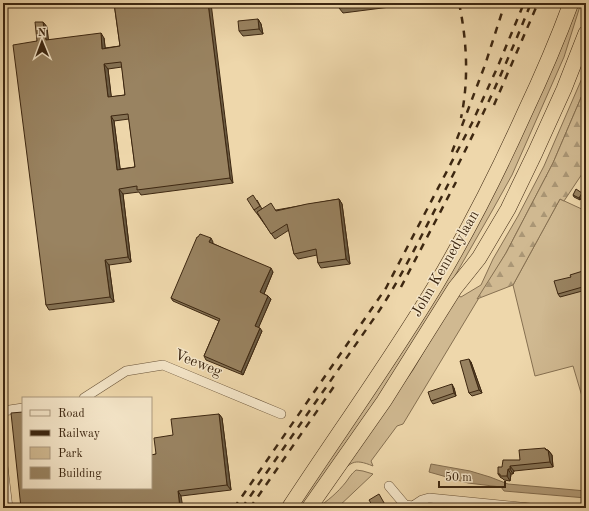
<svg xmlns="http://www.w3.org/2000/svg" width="589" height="511" viewBox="0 0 589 511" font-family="'Old Standard TT',serif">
<defs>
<pattern id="forest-firs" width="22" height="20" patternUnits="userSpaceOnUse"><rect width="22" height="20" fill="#d0b991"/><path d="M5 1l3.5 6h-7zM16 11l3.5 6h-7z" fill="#aa9675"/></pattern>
</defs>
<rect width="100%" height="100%" fill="#eed7ab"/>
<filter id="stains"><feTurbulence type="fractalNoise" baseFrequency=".005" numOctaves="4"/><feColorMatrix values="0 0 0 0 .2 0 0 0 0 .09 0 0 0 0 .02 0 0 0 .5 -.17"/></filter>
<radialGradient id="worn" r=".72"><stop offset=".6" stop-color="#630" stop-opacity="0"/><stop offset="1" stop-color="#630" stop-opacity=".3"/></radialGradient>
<!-- green -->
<path fill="#d0b991" stroke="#867051" d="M577 3H581L564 57 512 175 492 211 452 281 367 417 301 508H295L409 337Z
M586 69V86L553 163 506 253 403 424 397 426 371 461 373 466C353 458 351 462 337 477L413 370 457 295 461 297 481 285 493 259 518 216 544 166Z
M560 199 586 211V403H584L573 366 535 376 513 285Z
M356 470 363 471 373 474 337 508H316C327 502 338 492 346 482 349 478 351 474 356 470Z"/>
<!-- forest -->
<path fill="url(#forest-firs)" stroke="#867051" d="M586 86V168L564 201 560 199 513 285 477 299 506 253 553 163Z"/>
<!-- water -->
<path fill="#b29b77" stroke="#836d4e" d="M431 464 470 471 490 477 508 484 586 491V498L504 491 501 487 468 483 429 472Z"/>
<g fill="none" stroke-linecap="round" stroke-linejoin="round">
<defs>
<path id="minor" d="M84 398 126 371 163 365 281 414
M3 411 23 408
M3 466 8 508
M389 486 405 505 413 506
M413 506 422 500 429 498 530 508"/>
<path id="trunk" d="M289 508C338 433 391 360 437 283 469 229 498 172 524 114 541 78 557 41 571 3
M309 508 384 401 455 288 479 258 508 209 535 153 564 89 586 33"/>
</defs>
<!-- minor casing -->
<use href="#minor" stroke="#695338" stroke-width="10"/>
<!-- trunk casing -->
<use href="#trunk" stroke="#3d2711" stroke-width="16"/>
<!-- minor -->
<use href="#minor" stroke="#f4e5c8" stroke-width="9"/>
<!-- trunk -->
<use href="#trunk" stroke="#eed7ab" stroke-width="15"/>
<!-- rail -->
<path stroke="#3d2711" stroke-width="2.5" stroke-dasharray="7 7" stroke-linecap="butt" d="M459 3C467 41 469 80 461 118
M494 105 538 3
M452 152 485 65 505 3
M401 287 456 182
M234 508 386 288 472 123 498 66 524 3
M242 508 377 314C401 278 419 240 439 202 473 137 504 71 531 3
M250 508 335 385"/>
</g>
<!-- wall -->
<path fill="#847153" stroke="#3d2711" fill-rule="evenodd" d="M114 3 233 183 141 195 139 192 123 194 131 262 109 265 114 302 49 310 46 305 37 41 43 22 47 27 48 40 104 38 105 48 120 46ZM122 67 125 95 111 97 108 69ZM129 119 135 167 120 169 114 121Z
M339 3H398V6L343 13 339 8Z
M258 19 261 24 263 34 243 36 239 31Z
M583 194 580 200 574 197 573 195Z
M339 199 342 204 350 264 321 268 318 263 317 255 298 259 294 254 289 230 275 239 258 215 254 210 257 200 262 209 276 210Z
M213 242 212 243 273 272 264 294 268 296 271 299 258 328 262 331 243 375 206 360 204 356 219 321 173 301 171 298Z
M586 270V290L560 297 558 294 571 277Z
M471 362 482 393 472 396 469 393Z
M454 388 456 396 433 404 431 401Z
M219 414 222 418 231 490 181 496 23 488 156 454 173 435Z
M547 450H548L552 455 553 467 514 471 513 474H511L510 481 504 480 502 478H501L498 474 502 467Z"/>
<!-- shaded-wall -->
<path fill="#6b5c44" stroke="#3d2711" d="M208 3H211L233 183 230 178Z
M258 19 261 24 263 34 259 29Z
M43 22 47 27 49 45 46 40Z
M101 33 104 38 106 54 102 49Z
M104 64 108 69 112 102 108 97Z
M111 116 114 121 121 175 117 170Z
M119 189 123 194 131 262 128 257Z
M582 193 583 194 580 200 579 198Z
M339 199 342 204 350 264 346 259Z
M211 238 213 242 212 245 209 242Z
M105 260 109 265 114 302 110 297Z
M271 268 273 272 263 296 260 292Z
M268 296 271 299 258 329 255 326Z
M260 328 262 331 243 375 241 372Z
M469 359 471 362 482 393 479 390Z
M452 384 454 388 456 396 454 393Z
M219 414 222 418 231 490 227 485Z
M545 448 549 452 548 450 552 455 553 467 550 462Z
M510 466 514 471 513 474 510 469Z
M508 469 511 474 510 481 507 476Z
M178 491 181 496 183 508H180Z"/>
<!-- building -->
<path fill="#998361" stroke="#3d2711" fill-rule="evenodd" d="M114 3H208L230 178 137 190V186L119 189 128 257 105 260 110 297 46 305 13 45 37 41 35 22H43L46 40 101 33 102 49 120 46ZM121 62 125 95 108 97 104 64ZM128 114 135 167 117 170 111 116Z
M339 3H379L339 8Z
M258 19 259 29 239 31 238 21Z
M576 189 582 193 579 198 573 195Z
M253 195 260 206 254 210 247 199Z
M339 199 346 259 318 263 316 249 294 254 287 224 271 234 257 212 271 203 276 211 307 204Z
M200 234 211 238 209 242 271 268 260 292 268 296 255 326 260 328 241 372 204 356 220 319 171 298 197 237H198Z
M586 270V286L558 294 554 281 571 277 570 275Z
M469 359 479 390 469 393 460 361Z
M452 384 454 393 431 401 428 392Z
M23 412V488H151V455L156 454 154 438 173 435 171 419 219 414 227 485 178 491 180 508H21L11 413Z
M545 448 546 450H548L550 462 510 466V469H508L507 476H500V474H498V467H502L503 460H520L519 450Z
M379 494 387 508H367L372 505 369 500Z
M428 505 457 508H428Z"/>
<g text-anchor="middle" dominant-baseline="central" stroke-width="3" stroke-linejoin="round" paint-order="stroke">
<!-- street labels -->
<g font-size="15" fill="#3d2711" stroke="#f4e5c8">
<text transform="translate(446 264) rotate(-60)">John Kennedylaan</text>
<text transform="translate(198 364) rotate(22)">Veeweg</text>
</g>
</g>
<!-- margin -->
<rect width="589" height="511" fill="none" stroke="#eed7ab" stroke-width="16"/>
<rect x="4" y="4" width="581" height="503" fill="none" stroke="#3d2711" stroke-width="2"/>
<rect x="8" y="8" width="573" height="495" fill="none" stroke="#3d2711"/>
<!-- legend -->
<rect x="22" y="397" width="130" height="92" fill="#f4e5c8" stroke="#ab997f"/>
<rect x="30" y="410" width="20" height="6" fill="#f4e5c8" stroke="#ab997f"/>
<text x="58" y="417" font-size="12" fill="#3d2711">Road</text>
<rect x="30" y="430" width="20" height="6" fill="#3d2711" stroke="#ab997f"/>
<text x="58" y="437" font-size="12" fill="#3d2711">Railway</text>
<rect x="30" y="447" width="20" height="12" fill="#d0b991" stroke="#ab997f"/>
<text x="58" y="457" font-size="12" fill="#3d2711">Park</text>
<rect x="30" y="467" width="20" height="12" fill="#998361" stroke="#ab997f"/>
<text x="58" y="477" font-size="12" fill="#3d2711">Building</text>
<!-- north arrow -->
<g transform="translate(42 42) rotate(359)" stroke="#f4e5c8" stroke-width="3" paint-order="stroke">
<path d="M0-3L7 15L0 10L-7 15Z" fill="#3d2711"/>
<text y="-6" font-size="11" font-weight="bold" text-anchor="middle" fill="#3d2711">N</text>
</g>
<!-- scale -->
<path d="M439 481v6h66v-6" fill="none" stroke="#3d2711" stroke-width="2"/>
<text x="445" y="481" font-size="12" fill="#3d2711" stroke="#f4e5c8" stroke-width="3" paint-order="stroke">50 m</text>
<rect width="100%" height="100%" filter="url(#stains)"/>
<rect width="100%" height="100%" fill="url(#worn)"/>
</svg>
